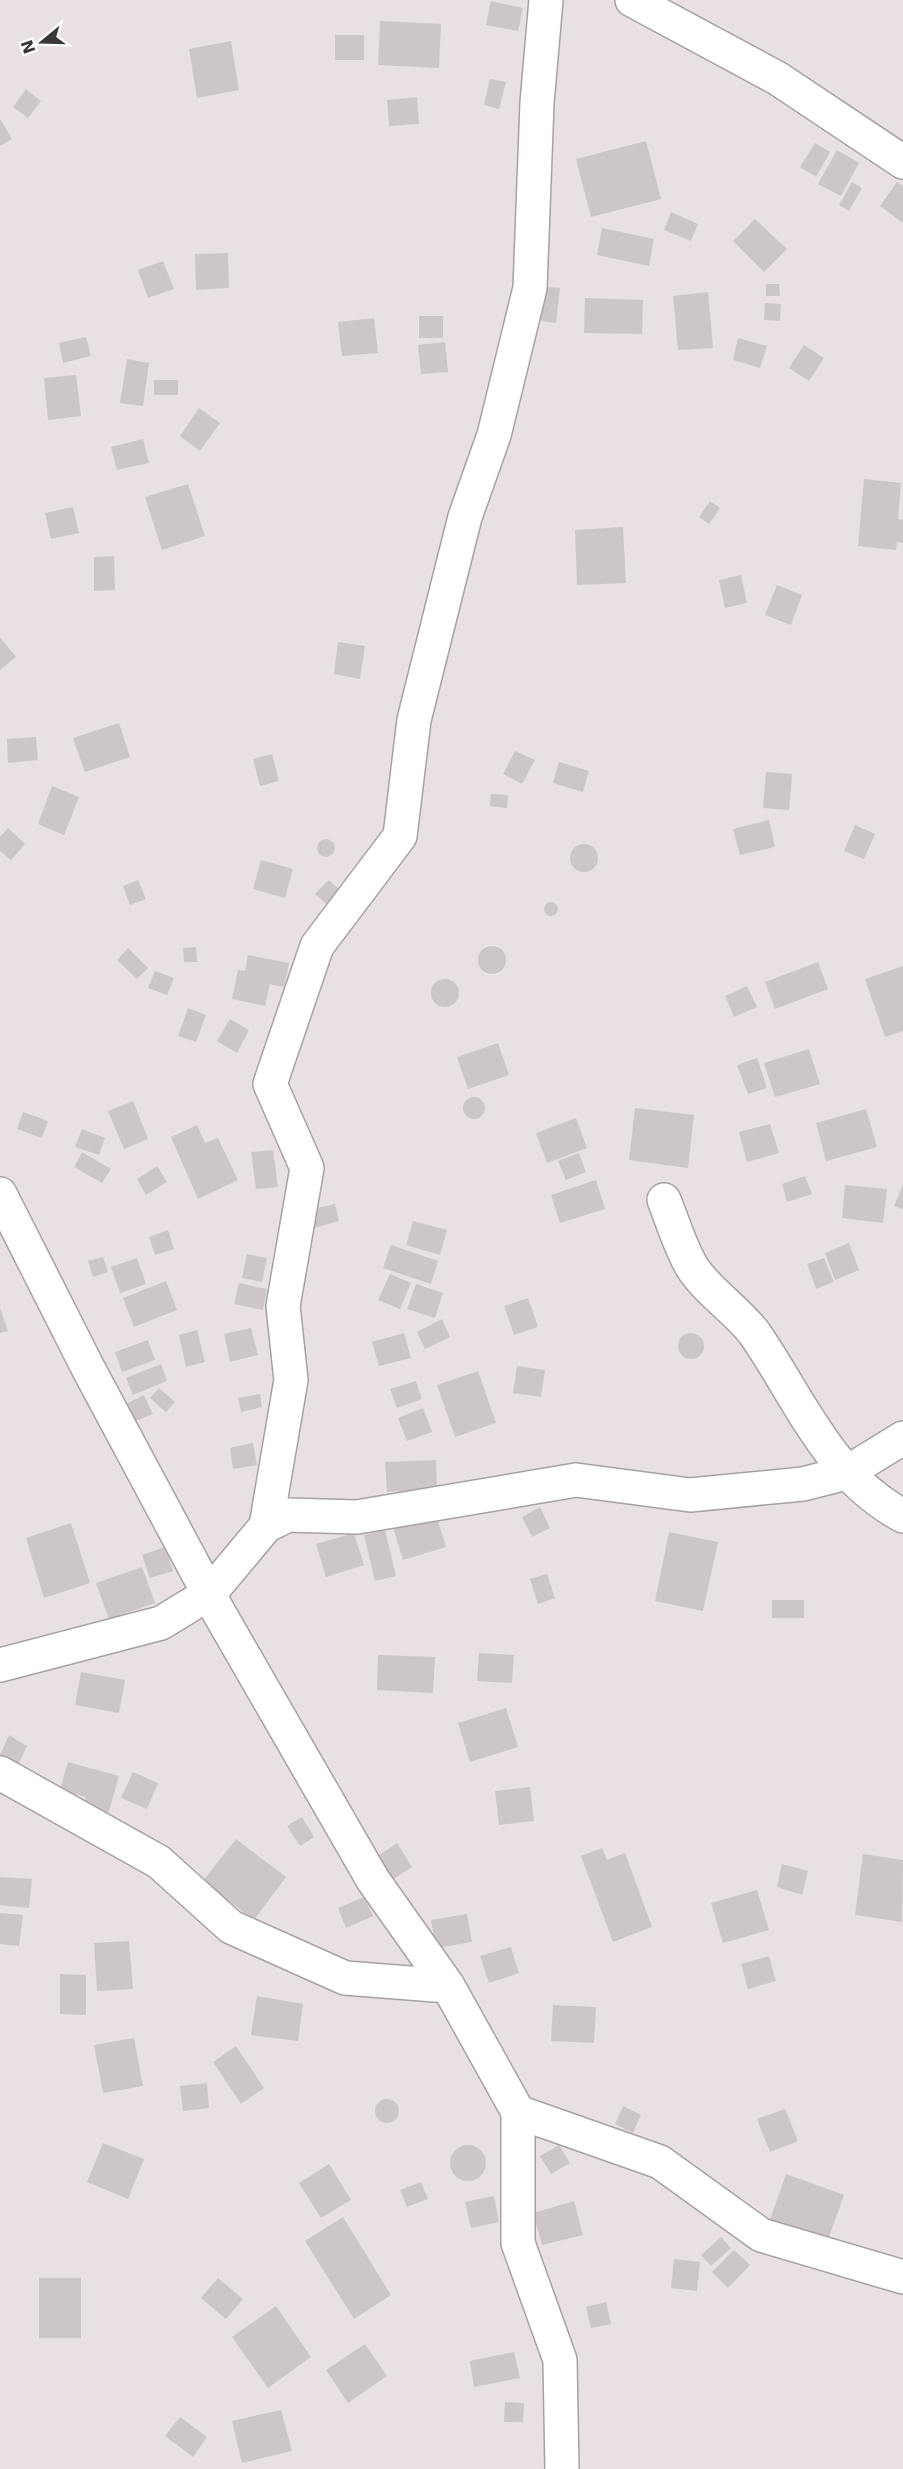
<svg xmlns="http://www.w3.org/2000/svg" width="903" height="2469" viewBox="0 0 903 2469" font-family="'DejaVu Sans',sans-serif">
<rect width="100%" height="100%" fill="#e8e0e3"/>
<!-- building -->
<path fill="#cdc6c9" d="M491 1 523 8 518 31 486 25Z
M380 21 441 24 439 68 378 65Z
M335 35H364V60H335Z
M231 41 239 90 197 98 189 49Z
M490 79 506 82 499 109 484 105Z
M26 89 41 101 28 118 13 107Z
M417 97 419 124 389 126 387 100Z
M0 119 12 139 0 146Z
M646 141 661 199 591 217 576 159Z
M815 143 830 152 816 177 800 167Z
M837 150 859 163 841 196 818 184Z
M852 182 862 188 849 211 839 205Z
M897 182 903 186V223L880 206Z
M671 212 698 224 691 241 664 230Z
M755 219 787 249 764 272 733 241Z
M602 228 654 239 649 266 597 255Z
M228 253 229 288 196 290 195 254Z
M163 261 174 289 148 298 138 270Z
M766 284H779L780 296H766Z
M539 286 560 288 556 323 535 320Z
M708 292 713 348 678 350 673 296Z
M585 298 643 300 642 334 584 333Z
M765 303 781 304 780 321 764 320Z
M419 316H443V338H419Z
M374 318 378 353 342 356 338 322Z
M86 337 91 356 63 363 59 343Z
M738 338 767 346 760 368 733 360Z
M445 342 448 372 421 374 418 345Z
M804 345 824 358 809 381 789 368Z
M127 359 149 363 143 406 120 403Z
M76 375 81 416 48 420 44 378Z
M154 380H178V395H154Z
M199 408 220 423 200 451 180 436Z
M143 439 149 463 117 470 111 447Z
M864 479 901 483 898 519 903 520V543L897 542 896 550 858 546Z
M188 484 205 536 162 550 145 497Z
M710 501 720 508 709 524 699 517Z
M73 507 79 533 51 539 45 513Z
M623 527 626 583 577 585 575 530Z
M114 556 115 590 94 591V557Z
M741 575 747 603 725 608 719 580Z
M777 585 802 595 791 625 765 615Z
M0 637 16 657 0 670Z
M338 642 365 646 360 679 334 674Z
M119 723 130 757 85 772 73 738Z
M36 737 38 760 8 763 7 739Z
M515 751 535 760 522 784 503 774Z
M272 754 279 781 260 786 253 759Z
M559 762 589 771 583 792 553 783Z
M766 772 792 774 789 810 763 808Z
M52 786 79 797 64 835 38 824Z
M491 794 508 795 507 808 490 806Z
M769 820 775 847 740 855 733 829Z
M855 825 875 834 864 859 844 851Z
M8 828 25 844 11 860 0 851V837Z
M317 848a9 9 0 1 1 18 0a9 9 0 1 1-18 0Z
M570 858a14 14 0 1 1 28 0a14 14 0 1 1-28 0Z
M261 860 293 869 285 898 253 889Z
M138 880 146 899 130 905 123 886Z
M329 880 341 891 327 905 315 894Z
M544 909a7 7 0 1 1 14 0a7 7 0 1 1-14 0Z
M478 960a14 14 0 1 1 28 0a14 14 0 1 1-28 0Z
M196 947 197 962H184L183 948Z
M128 948 148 968 137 979 117 960Z
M248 955 289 963 284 987 270 984 265 1006 232 999 238 970 245 971Z
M818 962 828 989 775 1009 765 982Z
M903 966V1031L885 1037 865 979Z
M155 971 174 978 167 995 148 988Z
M431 993a14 14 0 1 1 28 0a14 14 0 1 1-28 0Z
M747 986 757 1007 734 1017 725 996Z
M188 1008 206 1015 196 1042 178 1036Z
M230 1019 249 1030 237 1053 217 1041Z
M498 1043 509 1075 468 1089 457 1057Z
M809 1049 820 1084 775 1097 764 1063Z
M757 1058 767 1088 748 1094 737 1065Z
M463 1108a11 11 0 1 1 22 0a11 11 0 1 1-22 0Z
M133 1101 148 1139 124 1149 108 1111Z
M635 1108 694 1115 688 1168 629 1160Z
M866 1109 877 1147 826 1161 816 1123Z
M23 1112 48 1121 42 1138 17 1129Z
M576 1118 587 1148 547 1163 536 1133Z
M770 1124 779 1153 747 1162 739 1132Z
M197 1125 205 1143 218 1138 238 1180 198 1199 171 1137Z
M82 1129 105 1138 99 1155 75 1147Z
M273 1150 278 1187 256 1189 251 1152Z
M82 1152 111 1169 102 1183 74 1167Z
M579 1153 586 1172 566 1180 558 1161Z
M157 1166 167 1182 146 1195 137 1179Z
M805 1176 812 1194 787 1202 782 1184Z
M596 1180 605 1209 560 1223 551 1195Z
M845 1185 887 1189 883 1223 842 1218Z
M903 1185V1209L894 1206Z
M335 1204 339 1221 314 1228 310 1210Z
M413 1221 447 1230 440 1255 406 1245Z
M168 1230 174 1249 155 1255 149 1237Z
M849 1243 859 1270 835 1280 825 1253Z
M391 1245 438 1261 431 1284 383 1268Z
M247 1254 267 1258 262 1282 242 1278Z
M103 1257 108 1272 93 1277 88 1261Z
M137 1258 146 1284 120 1293 111 1267Z
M824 1258 834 1282 816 1289 807 1264Z
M390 1274 411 1283 400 1309 378 1300Z
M166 1281 177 1310 134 1327 123 1298Z
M239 1283 267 1289 263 1310 234 1304Z
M416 1284 443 1293 435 1318 407 1309Z
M528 1298 538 1327 514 1335 504 1306Z
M0 1308 8 1331 0 1333Z
M442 1319 450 1337 425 1349 417 1332Z
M251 1328 258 1355 230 1362 224 1334Z
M197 1330 205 1362 186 1367 179 1335Z
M404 1333 411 1358 379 1366 372 1342Z
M678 1346a13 13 0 1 1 26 0a13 13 0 1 1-26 0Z
M148 1340 155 1360 122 1372 115 1352Z
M161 1364 167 1381 133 1395 126 1378Z
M517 1366 545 1370 541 1397 513 1393Z
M478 1371 496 1423 455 1437 437 1385Z
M416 1381 422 1399 397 1408 390 1389Z
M159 1388 175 1402 166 1412 150 1398Z
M260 1394 262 1407 241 1412 238 1398Z
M144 1395 153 1414 134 1422 126 1404Z
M423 1408 432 1432 407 1441 398 1418Z
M253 1443 257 1465 233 1469 230 1448Z
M436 1460 437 1489 387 1492 385 1462Z
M540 1507 550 1528 532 1537 522 1517Z
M435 1511 446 1547 403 1560 392 1524Z
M71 1523 90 1583 44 1598 26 1538Z
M385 1530 396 1576 375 1581 364 1535Z
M669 1532 718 1542 703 1611 655 1601Z
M354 1533 364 1565 326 1577 316 1544Z
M165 1547 173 1571 150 1578 142 1555Z
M142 1567 155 1603 109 1619 96 1583Z
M547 1574 555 1598 538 1604 530 1579Z
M772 1600H804V1618H772Z
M479 1653 514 1655 512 1683 477 1681Z
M378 1655 435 1657 433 1693 377 1690Z
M81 1672 125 1680 119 1713 75 1705Z
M506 1708 518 1747 470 1762 458 1723Z
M9 1735 27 1746 18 1765 0 1755Z
M68 1762 119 1776 108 1814 83 1806 86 1797 60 1790Z
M133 1772 158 1783 147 1809 121 1798Z
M530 1787 534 1821 499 1825 495 1791Z
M302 1817 314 1837 300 1846 287 1826Z
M236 1839 286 1877 254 1920 203 1881Z
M397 1843 412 1867 384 1885 369 1862Z
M602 1848 607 1860 625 1853 652 1927 613 1942 581 1856Z
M863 1854 903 1860 902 1922 855 1915Z
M782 1864 808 1871 802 1895 777 1887Z
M0 1877 32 1879 29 1908 0 1905Z
M757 1890 769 1930 723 1943 711 1903Z
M364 1897 373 1916 346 1928 338 1908Z
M0 1913 23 1915 19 1946 0 1944Z
M467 1914 472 1942 436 1948 431 1920Z
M129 1941 133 1989 97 1991 94 1943Z
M511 1947 519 1973 489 1983 480 1956Z
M769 1956 776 1981 748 1989 741 1964Z
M60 1974 86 1975V2015L60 2014Z
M257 1996 303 2004 298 2041 251 2035Z
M553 2005 596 2007 594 2043 551 2041Z
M134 2038 143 2086 103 2093 94 2045Z
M236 2046 264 2088 241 2104 213 2062Z
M207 2083 209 2108 183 2111 180 2086Z
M375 2111a12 12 0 1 1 24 0a12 12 0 1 1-24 0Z
M623 2106 641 2115 633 2133 615 2124Z
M785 2109 798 2141 770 2152 757 2119Z
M103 2143 144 2159 128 2199 87 2182Z
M559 2145 570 2163 551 2174 540 2156Z
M450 2163a18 18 0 1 1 36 0a18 18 0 1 1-36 0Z
M329 2164 351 2200 321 2218 299 2183Z
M786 2174 844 2195 828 2240 770 2220Z
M421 2182 428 2199 407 2207 400 2190Z
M494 2196 499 2222 471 2228 465 2202Z
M574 2201 583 2235 542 2245 533 2213Z
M343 2217 391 2295 354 2319 305 2241Z
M721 2237 731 2248 711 2266 701 2255Z
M734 2250 750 2265 728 2288 712 2272Z
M674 2259 700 2262 697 2291 671 2288Z
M39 2278H81V2338H39Z
M218 2278 243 2299 226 2319 201 2298Z
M606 2302 611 2324 591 2328 586 2307Z
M276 2306 311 2357 268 2388 232 2337Z
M365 2344 387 2376 348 2403 326 2370Z
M514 2352 520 2378 474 2387 470 2361Z
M505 2402 524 2403 523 2422H504Z
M281 2410 292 2451 242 2463 232 2421Z
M180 2417 207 2437 193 2457 165 2436Z"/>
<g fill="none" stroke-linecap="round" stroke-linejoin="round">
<defs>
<path id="minor" d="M632 0 777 78 903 162
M0 1194 88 1368 218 1611 373 1880 448 1986 518 2112V2243L560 2360 562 2469
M664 1200C673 1222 680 1247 692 1267 707 1291 738 1311 755 1334 801 1401 828 1475 903 1516
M266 1526 288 1515 357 1517 576 1480 690 1495 803 1484 846 1473 903 1438
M0 1665 161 1623 210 1593 266 1526 291 1380 283 1306 307 1168 270 1084 317 946 400 836 414 720 465 517 494 435 530 288 537 103 546 0
M0 1773 159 1862 231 1927 345 1978 448 1986
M518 2112 660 2162 761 2235 903 2277"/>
</defs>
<!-- minor casing -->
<use href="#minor" stroke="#a8a1a4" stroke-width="36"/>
<!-- minor -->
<use href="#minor" stroke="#fff" stroke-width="33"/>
</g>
<!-- north arrow -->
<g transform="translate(42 42) rotate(251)" stroke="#ffffff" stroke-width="4.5" paint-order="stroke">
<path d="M0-4.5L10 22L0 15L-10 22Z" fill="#3a3738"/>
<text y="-9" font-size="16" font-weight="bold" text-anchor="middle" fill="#3a3738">N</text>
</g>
</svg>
